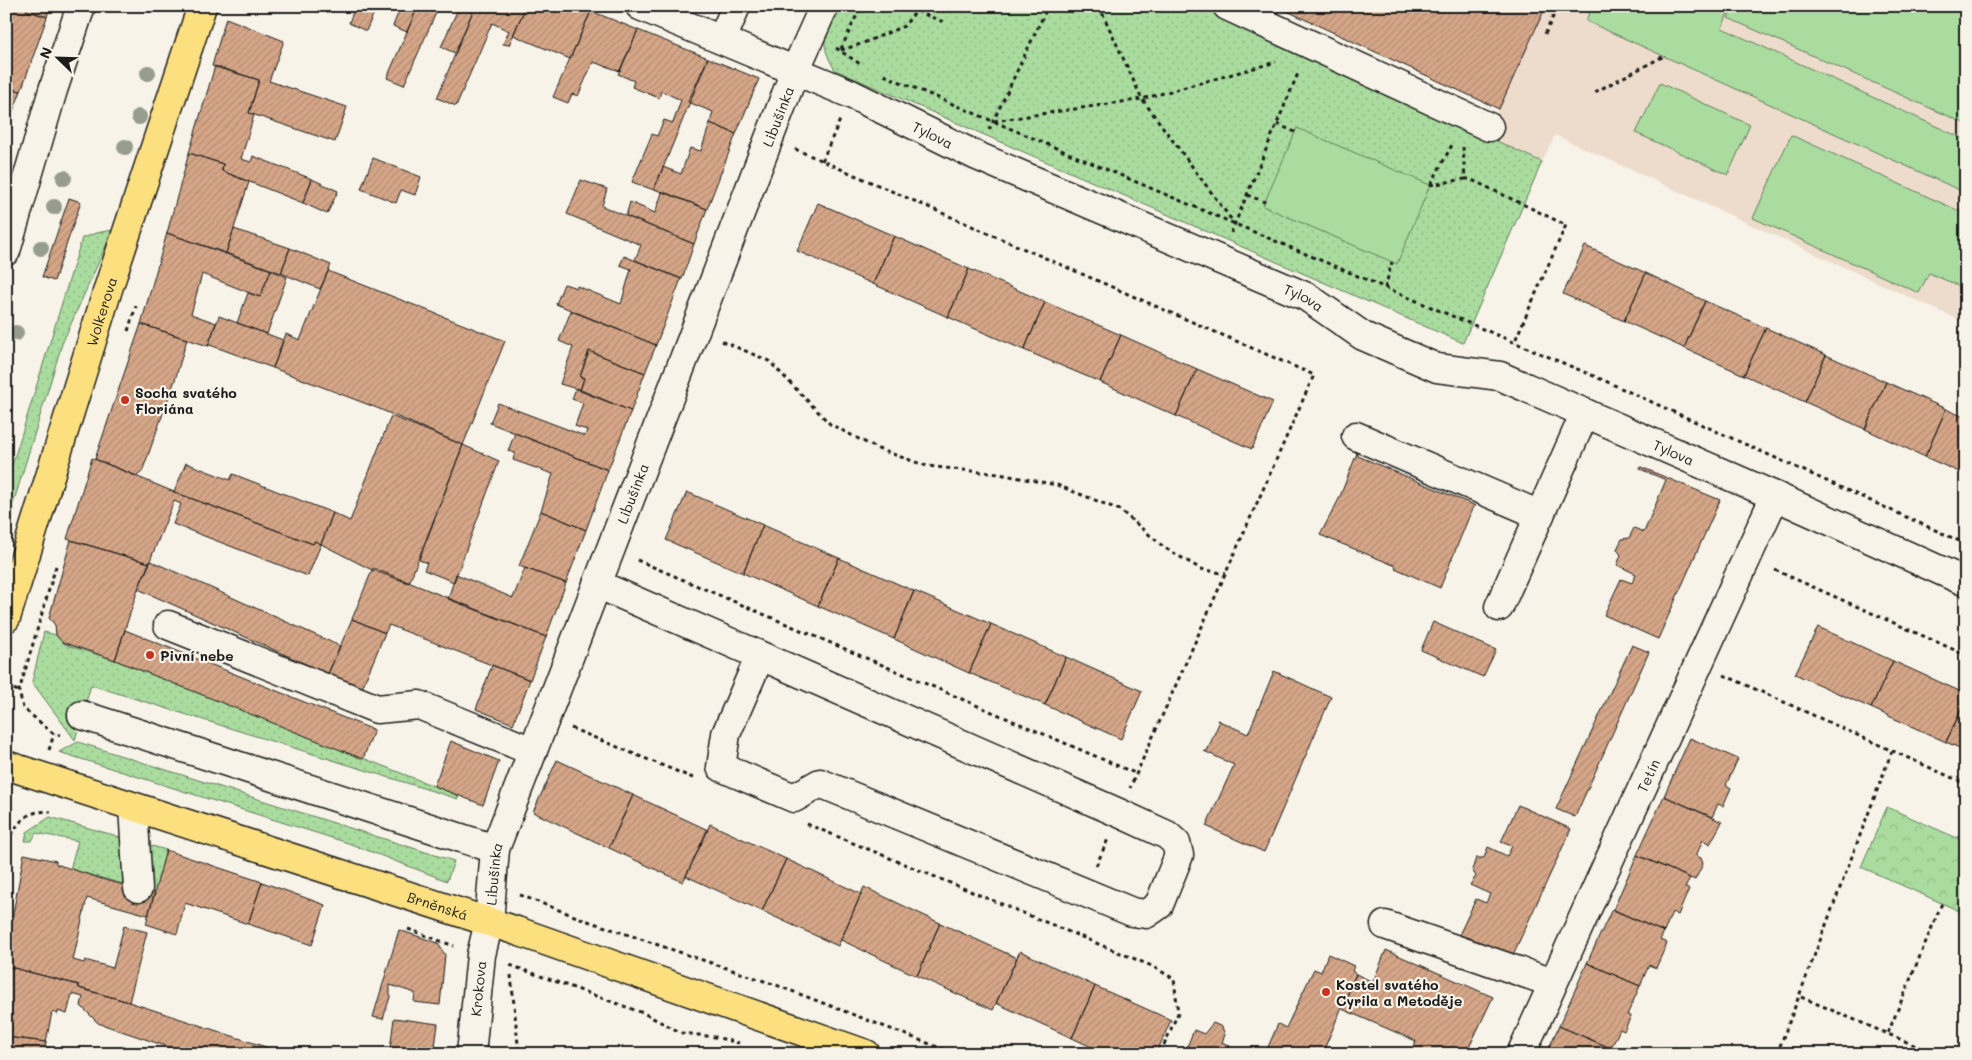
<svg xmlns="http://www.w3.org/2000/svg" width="1972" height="1060" viewBox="0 0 1972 1060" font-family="Mali,sans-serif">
<defs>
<pattern id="grass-dots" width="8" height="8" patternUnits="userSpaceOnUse" patternTransform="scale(1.25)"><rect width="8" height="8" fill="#a9dc9e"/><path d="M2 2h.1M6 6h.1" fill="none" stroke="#91bc88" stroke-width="1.8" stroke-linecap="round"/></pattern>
<pattern id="forest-crowns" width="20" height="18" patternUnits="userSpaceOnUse" patternTransform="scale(1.25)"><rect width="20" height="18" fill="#a9dc9e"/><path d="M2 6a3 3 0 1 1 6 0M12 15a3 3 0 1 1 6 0" fill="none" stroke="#91bc88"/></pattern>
<pattern id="building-hatch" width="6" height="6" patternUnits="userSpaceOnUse" patternTransform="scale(1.25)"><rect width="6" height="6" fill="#d5a687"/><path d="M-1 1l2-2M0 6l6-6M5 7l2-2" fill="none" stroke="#b68e74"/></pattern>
</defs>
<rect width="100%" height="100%" fill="#f7f3e8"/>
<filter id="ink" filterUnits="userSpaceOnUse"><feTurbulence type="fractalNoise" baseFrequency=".02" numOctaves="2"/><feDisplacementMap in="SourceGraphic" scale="10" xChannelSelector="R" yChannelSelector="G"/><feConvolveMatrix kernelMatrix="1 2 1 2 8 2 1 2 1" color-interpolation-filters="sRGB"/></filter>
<g filter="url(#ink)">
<!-- built -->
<path fill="#eddccb" d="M1546 6H1966V323L1555 135 1542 162 1485 136Z"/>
<!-- grass -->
<path fill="url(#grass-dots)" stroke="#627c5d" d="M837 6H1205L1542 162 1463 343 835 70C818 42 825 33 837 6Z
M113 230 62 344 6 527V485L82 238 96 233Z
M44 632 56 635 66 645 115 660 459 796 458 799 91 685 75 740 32 682Z
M78 742 454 861 447 881 348 843 59 752Z
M50 817 166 850 155 893 70 869 78 841 36 833 32 841H25L27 832Z"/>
<!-- forest -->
<path fill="url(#forest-crowns)" stroke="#627c5d" d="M1887 807 1966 842V914L1861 867Z"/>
<!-- garden -->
<path fill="#a9dc9e" stroke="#627c5d" d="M1592 6H1731L1722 28 1966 140V193L1586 21Z
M1733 6H1966V124L1728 18Z
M1660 83 1750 125 1728 175 1636 133Z
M1297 128 1430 185 1397 264 1263 206Z
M1791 135 1966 214V289L1929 273 1919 293 1753 218Z"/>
<!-- building -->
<path fill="url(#building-hatch)" stroke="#1c1c1c" d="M6 6H28L26 10 47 17 21 91 6 88Z
M28 6H50L47 17 26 10Z
M355 6H377L366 31 349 23Z
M401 6H418L407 32 393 26Z
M418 6H439L404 85 387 78Z
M450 6H475L455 53 441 47 458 9Z
M475 6H526L509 45 503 44 509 31 492 23 456 106 437 98Z
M526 6H581L591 11 570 59 513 35Z
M1276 6H1546L1499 109Z
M591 11 638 30 620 71 593 62 578 96 572 94 568 103 553 97Z
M226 18 284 41 269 81 347 107 335 142 249 113 259 80 212 66Z
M638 30 708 58 654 190 632 182 652 134 657 136 664 120 673 123 681 100 661 91 659 98 632 87 634 81 618 74Z
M708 58 759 79 736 134 710 123 713 112 688 102Z
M215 66 259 80 249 113 254 115 241 159 251 162 253 156 312 179 303 203 222 171 223 164 189 153Z
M6 88 21 91 6 129Z
M710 123 736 134 707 209 654 189 663 167 681 174 690 148 701 151Z
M189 153 223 164 222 171 249 182 226 253 167 233Z
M373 158 421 177 415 195 401 190 396 203 361 189Z
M312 179 338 191 327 214 303 203Z
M581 180 607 189 602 206 694 244 682 279 635 260 641 245 567 214Z
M661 191 707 209 694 244 626 216 630 202 655 213 662 193Z
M69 198 81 202 54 281 42 277Z
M818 203 894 236 873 284 797 251Z
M234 229 290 248 281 273 226 253Z
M167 233 271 270 260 297 202 274 191 314 216 323 208 346 141 324Z
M894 236 969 269 948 317 873 284Z
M1585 246 1646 273 1624 321 1563 294Z
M290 248 331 265 320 289 281 273Z
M624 256 681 279 656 345 556 304 564 284 577 288V286L621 304 631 269 620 265Z
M969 269 1045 302 1024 350 948 317Z
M271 270 287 277 267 334 237 323 248 293 260 297Z
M328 271 505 341 463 445 377 408 273 368 286 334 300 340Z
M1646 273 1705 301 1684 348 1624 321Z
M1705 301 1766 328 1744 375 1684 348Z
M1045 302 1121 335 1100 382 1024 350Z
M571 311 656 345 645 373 589 351 580 377 584 378 580 390 560 384 573 347 559 341Z
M219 316 283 340 273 368 210 345 208 346Z
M141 324 187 339 175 380 142 472 137 476 95 459Z
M1766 328 1826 355 1805 402 1744 375Z
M1121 335 1197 369 1176 416 1100 382Z
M589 351 645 373 631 411 580 391 584 378 580 377Z
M1826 355 1886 382 1865 429 1805 402Z
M1197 369 1273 402 1252 449 1176 416Z
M1886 382 1946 409 1925 457 1865 429Z
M576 388 631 411 608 470 490 423 498 403 585 436 587 430 575 426 583 403 572 399Z
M1946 409 1966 418V475L1925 457Z
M391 416 463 445 409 583 372 570 321 544 333 513 350 521Z
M515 433 608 470 586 530 541 511 553 474 513 460 515 453 508 451Z
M463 445 499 461 454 582 424 570 427 563 419 560Z
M1357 453 1358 456 1476 506 1473 507 1440 588 1395 568 1396 566 1320 535 1339 499Z
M92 458 174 492 313 544 315 541 321 544 308 576 173 524 181 504 174 501 149 563 67 539Z
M186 463 230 480 233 474 333 513 321 544 315 541 313 544 174 492Z
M1641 467 1720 500 1658 639 1604 615 1621 579 1632 583 1636 574 1617 565 1621 555 1617 549 1622 539 1629 538 1634 528 1644 532 1666 480 1640 469Z
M687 492 763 525 743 573 666 540Z
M541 511 586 530 566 583 519 566Z
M763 525 839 558 818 606 743 573Z
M71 540 149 563 138 589 115 660 62 642 56 635 55 625 49 618Z
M839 558 914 591 894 639 818 606Z
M151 561 340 646 328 674 138 589Z
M373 568 546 637 530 680 389 625 385 633 352 619Z
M525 568 566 583 546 637 448 599 456 574 513 598Z
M914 591 991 624 969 673 894 639Z
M352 619 385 633 362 688 328 674Z
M1433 622 1496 650 1483 677 1421 650Z
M991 624 1066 657 1045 705 969 673Z
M1818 627 1893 661 1871 708 1795 674Z
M125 630 374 730 363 759 115 660Z
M1632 645 1649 652 1575 817 1556 809Z
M1066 657 1142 691 1121 739 1045 705Z
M1893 661 1966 694V700L1946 742 1871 708Z
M492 665 530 680 513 724 476 709Z
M1274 671 1331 697 1264 852 1206 826 1234 765 1204 751H1207L1219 723 1217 720 1248 734Z
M1966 700V751L1946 742Z
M1690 738 1738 759 1726 785 1731 788 1723 806 1718 804 1712 817 1664 796Z
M451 741 499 761 483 805 434 786Z
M557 760 633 795 609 848 533 812Z
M633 795 708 830 683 882 609 848Z
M1664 796 1722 822 1710 844 1703 840 1696 856 1701 858 1703 864 1695 880 1637 855Z
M1518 805 1571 829 1511 959 1459 935 1476 899 1486 903 1490 894 1470 885 1476 876 1472 870 1476 858H1484L1488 847 1507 856 1512 846 1501 842Z
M710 824 786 859 762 911 686 876Z
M166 850 262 882 248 924 185 903 177 934 146 924Z
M24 854 56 861V864L105 880 155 893 148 915 87 898 73 960 84 963 85 960 113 968 124 926 147 932 129 1002 79 988V985L6 966V952Z
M1637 855 1690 878 1685 888 1689 889 1678 915 1672 912 1664 932 1613 910Z
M786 859 861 894 838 946 762 911Z
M262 882 325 905 312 945 248 924Z
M864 887 940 923 917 976 841 940Z
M1612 909 1664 932 1660 940 1667 943 1656 968 1649 965 1640 986 1587 963Z
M940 923 1017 958 993 1010 917 976Z
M399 930 438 943 445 955 440 1005 414 1002 415 993 390 985V997L383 1019 373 1017Z
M1386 950 1493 997 1466 1054H1411L1416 1041 1342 1009 1356 974 1373 982Z
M1020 951 1095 986 1072 1038 996 1003Z
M1328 954 1354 966 1352 971 1356 974 1325 1047 1333 1051 1332 1054H1265L1278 1024 1286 1028 1311 975 1314 969 1321 972Z
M1587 963 1640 986 1627 1015 1631 1016 1624 1031 1620 1029 1611 1048 1559 1026Z
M6 966 79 985V988L129 1002 278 1051 277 1054H189L98 1023 81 1006 83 997 72 994 67 1014 58 1011V1014L52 1012 46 1042 6 1037Z
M1095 986 1171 1020 1156 1054H1107L1072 1038Z
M394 1018 438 1024 434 1054H405L390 1050Z
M1213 1023 1222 1027 1225 1035 1222 1042 1230 1046 1226 1054H1184L1194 1030 1204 1034Z
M1559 1026 1619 1052 1618 1054H1546Z
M6 1037 46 1042 45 1047 61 1050V1054H6Z"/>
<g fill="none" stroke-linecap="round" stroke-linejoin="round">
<defs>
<g id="minor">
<path id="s1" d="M640 6 851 94 977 156 1307 297 1363 336 1437 368 1500 376 1775 496 1966 582"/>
<path d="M1227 6 1489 127"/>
<path d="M722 40 736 6"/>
<path d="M6 251 53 90 81 6"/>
<path d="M1356 436 1540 515"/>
<path d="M597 584 1119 813 1167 835 1176 843 1179 855 1159 905 1146 914 1132 912 820 783 794 798 721 767 726 734 760 656"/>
<path d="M1499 607 1585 413"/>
<path d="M168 625 377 709 419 705 532 751"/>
<path d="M82 715 495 849"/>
<path d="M133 807 138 888"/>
<path d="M1385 925 1553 983"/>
<path id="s2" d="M471 1054 481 955 489 922 495 849 795 71 824 6"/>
<path id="s3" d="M1521 1054 1775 496"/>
</g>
<g id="major">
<path id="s4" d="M6 618 109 286 202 6"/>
<path id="s5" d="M6 765 517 931 866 1054"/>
</g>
</defs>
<!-- minor casing -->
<use href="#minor" stroke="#1c1c1c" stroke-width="31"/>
<!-- major casing -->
<use href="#major" stroke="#1c1c1c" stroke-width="31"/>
<!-- path -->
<path stroke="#1c1c1c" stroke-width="3" stroke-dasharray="4 4" stroke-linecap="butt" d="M1099 6 1142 99 1234 223
M1545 34 1558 6
M836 48 860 64
M841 49 861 6
M841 50 861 44 904 26 916 11 946 23
M884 75 1603 380 1966 544
M1595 92 1664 56
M994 121 1142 99 1276 62
M1277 124 1295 132
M989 130 1048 6
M795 149 1314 375 1130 788
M822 161 840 120
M1465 179H1470L1566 225 1514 343
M1431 184 1453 143
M1430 185 1465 179 1463 147
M1247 195 1265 202
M1231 233 1299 71
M1385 288 1392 262
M128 331 136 306
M722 341 769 361 830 424 878 449 927 466 999 474 1057 485 1120 510 1165 548 1201 569 1226 574
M637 560 1137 774
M56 566 19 691 23 708 54 734 60 735
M1775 570 1966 655
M1724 675 1966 784
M6 687 19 691
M571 728 693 778
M49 750 54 734
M807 824 1152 966 1174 979 1178 1013 1160 1054
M6 842C19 823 25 809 51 812
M1096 866 1108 839
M520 895 585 920 776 985 956 1054
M408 929 454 946
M510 965 643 1013 682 1033 715 1037 739 1043
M511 975 519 1054
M1801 997 1935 1054
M1888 1033 1942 903
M1777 1054 1892 751"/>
<!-- minor -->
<use href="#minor" stroke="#f7f3e8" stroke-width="28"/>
<!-- major -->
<use href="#major" stroke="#fce080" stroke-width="28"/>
</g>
<!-- trees -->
<g fill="#969d8d">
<circle cx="148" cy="73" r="8"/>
<circle cx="139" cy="117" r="8"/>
<circle cx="125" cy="147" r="8"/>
<circle cx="64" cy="178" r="8"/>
<circle cx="54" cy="207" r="8"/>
<circle cx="41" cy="248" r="8"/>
<circle cx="16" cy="333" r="8"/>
</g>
</g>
<!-- markers -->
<g fill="#c8321e" stroke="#f7f3e8" stroke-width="2">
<circle cx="125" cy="400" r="5"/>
<circle cx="150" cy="655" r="5"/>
<circle cx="1326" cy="992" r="5"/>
</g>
<g text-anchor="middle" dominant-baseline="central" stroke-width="4.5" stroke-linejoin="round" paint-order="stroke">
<!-- street labels -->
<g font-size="14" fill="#1c1c1c" stroke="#f7f3e8">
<text stroke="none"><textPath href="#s2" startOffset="992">Libušinka</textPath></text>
<text stroke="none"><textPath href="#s1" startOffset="320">Tylova</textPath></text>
<text stroke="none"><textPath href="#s1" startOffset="725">Tylova</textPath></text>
<text stroke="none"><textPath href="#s4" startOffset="321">Wolkerova</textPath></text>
<text stroke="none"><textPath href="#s1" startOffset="1130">Tylova</textPath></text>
<text stroke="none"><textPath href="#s2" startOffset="588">Libušinka</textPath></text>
<text stroke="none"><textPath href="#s3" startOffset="306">Tetín</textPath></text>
<text stroke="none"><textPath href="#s2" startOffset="182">Libušinka</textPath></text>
<text stroke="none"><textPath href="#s5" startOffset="454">Brněnská</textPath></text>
<text stroke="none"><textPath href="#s2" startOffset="66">Krokova</textPath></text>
</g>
<!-- poi labels -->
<g font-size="14" font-weight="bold" fill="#1c1c1c" stroke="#f7f3e8" text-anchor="start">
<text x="135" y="392">Socha svatého<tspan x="135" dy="16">Floriána</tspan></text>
<text x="160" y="655">Pivní nebe</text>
<text x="1336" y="984">Kostel svatého<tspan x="1336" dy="16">Cyrila a Metoděje</tspan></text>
</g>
</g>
<!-- margin -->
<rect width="1972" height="1060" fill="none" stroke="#f7f3e8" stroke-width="25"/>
<rect x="12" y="12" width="1947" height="1035" fill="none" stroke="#1c1c1c" stroke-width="2" filter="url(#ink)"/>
<!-- north arrow -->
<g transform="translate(58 58) rotate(293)" stroke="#f7f3e8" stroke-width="4" paint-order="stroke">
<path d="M0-4L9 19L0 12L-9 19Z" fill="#1c1c1c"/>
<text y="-8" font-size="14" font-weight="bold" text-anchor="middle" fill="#1c1c1c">N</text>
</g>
</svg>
